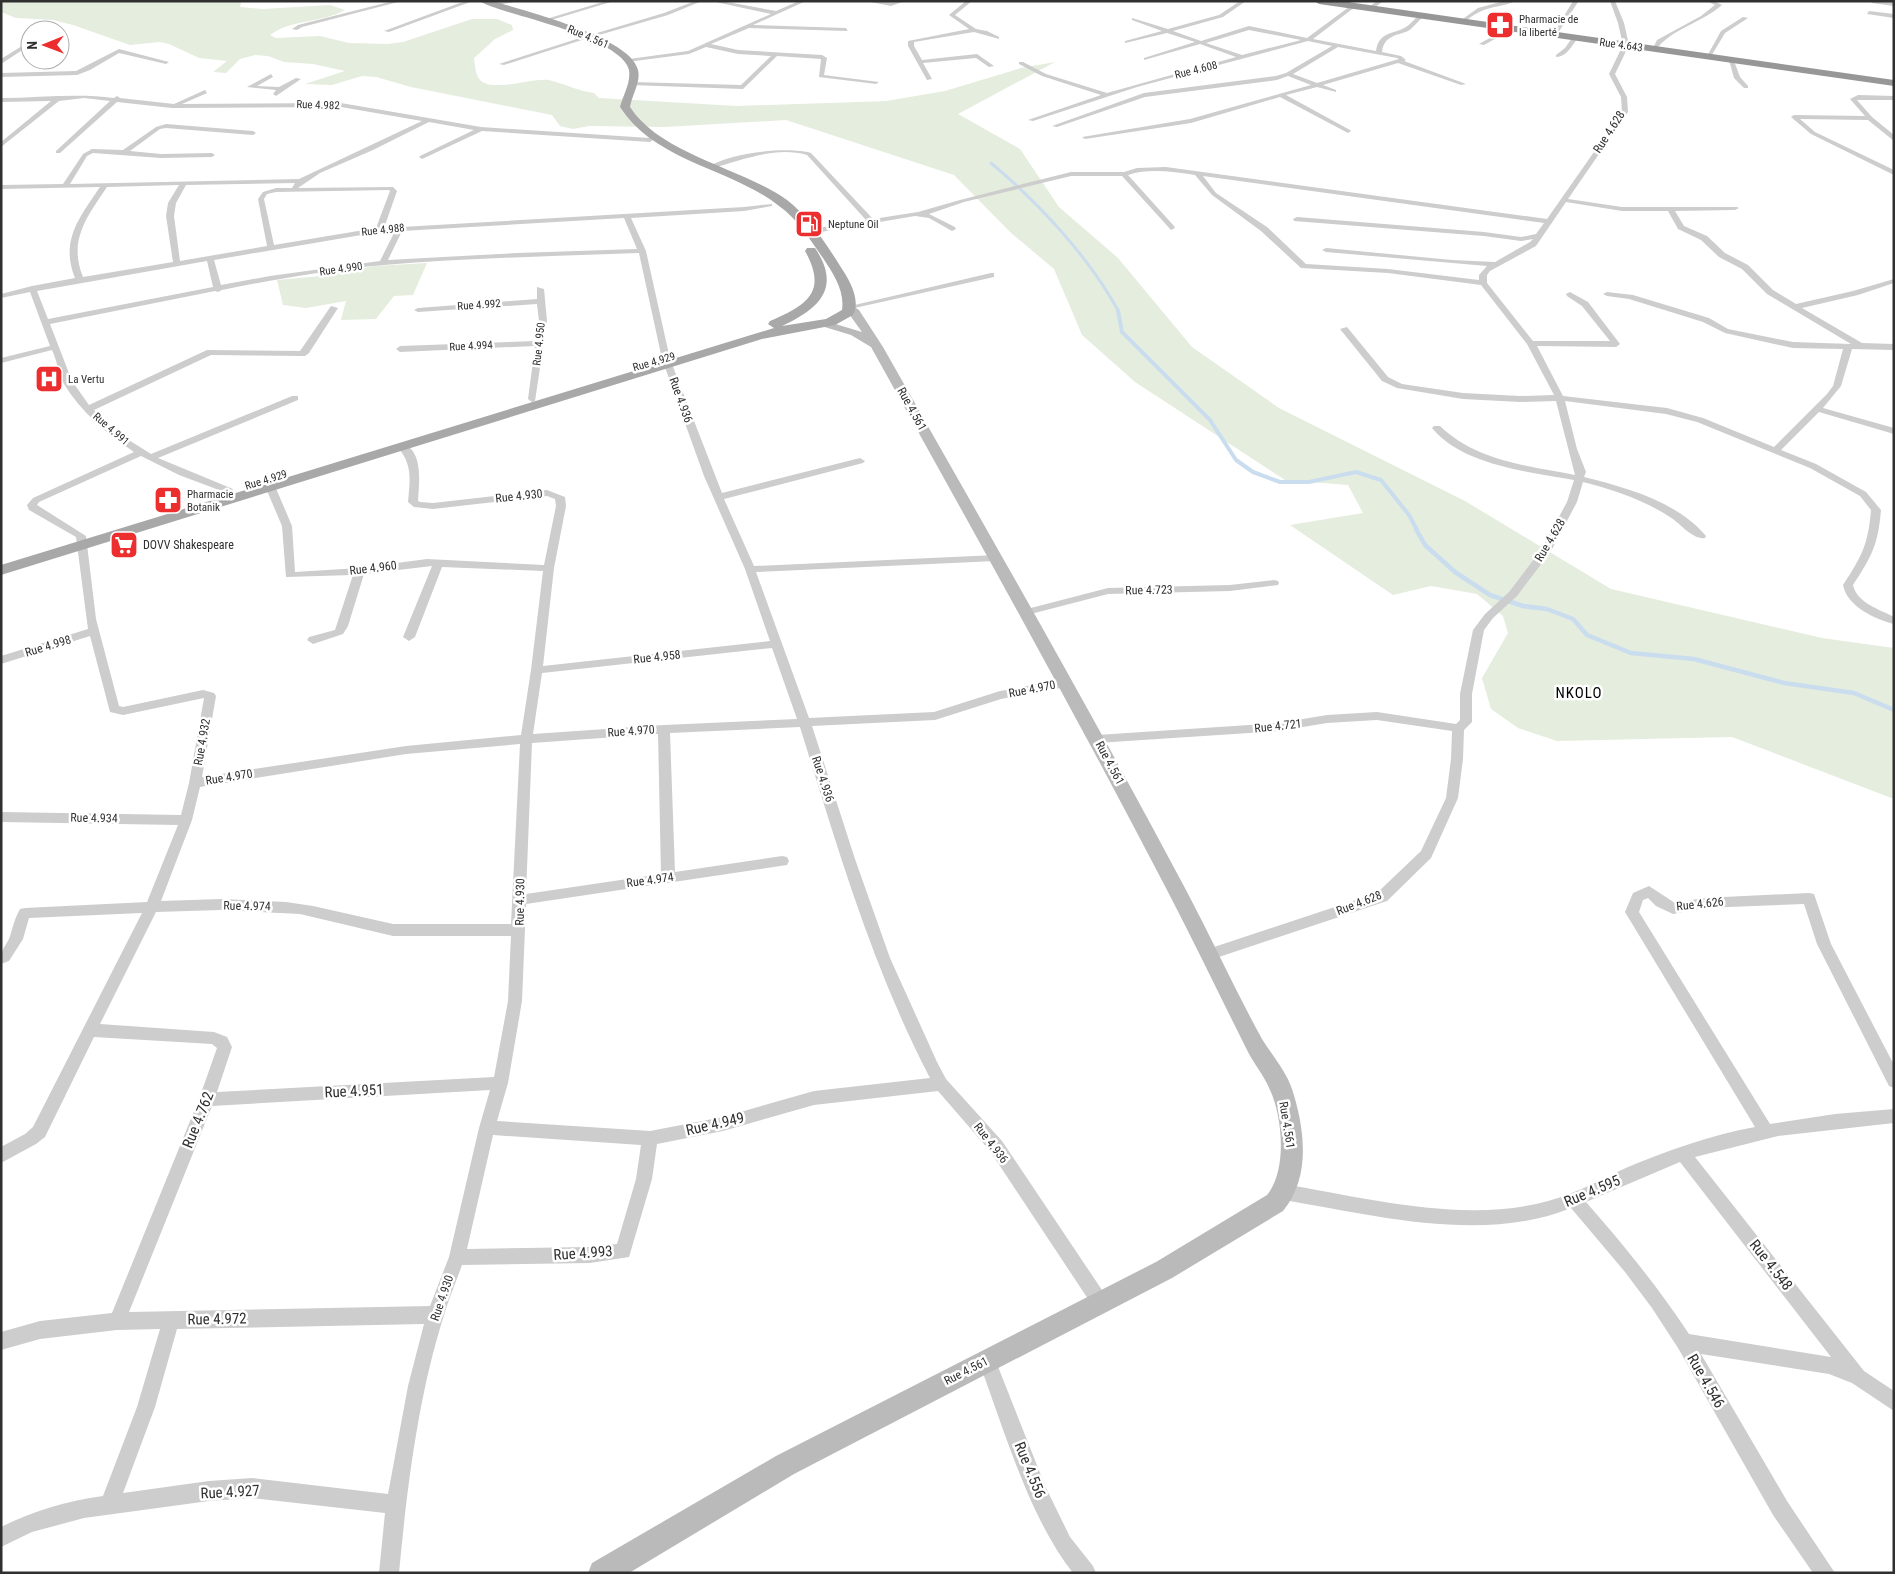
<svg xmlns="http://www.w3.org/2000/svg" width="1895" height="1574" viewBox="0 0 1895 1574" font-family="'Roboto Condensed',sans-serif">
<rect width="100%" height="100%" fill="#fff"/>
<!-- green -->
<path fill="#e5edde" d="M1 1H244L241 3 240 7 263 9 330 5 345 10C321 23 292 19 270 35L276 38 320 36 349 43 388 44 403 42 472 19H497L512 25 513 30 495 39 474 58C475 64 475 72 478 77 486 95 533 77 549 80 565 84 578 91 594 93L599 98 737 106 886 101 945 91 1021 68 1055 62 958 114 1020 149 1059 207 1118 258 1192 347 1279 408 1465 501 1611 589 1822 638 1894 648V799L1732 737 1557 741 1518 728 1491 709 1482 678 1508 633 1503 616 1477 594 1431 586 1393 595 1290 525 1363 513 1348 485 1285 480 1135 382 1082 335 1054 269 1010 232 954 175 786 120 665 127 589 126 573 129 560 126 552 115 411 87 376 77 362 76 332 85 305 84 345 71 313 64 284 62 268 56 255 55 240 59 226 73 213 72 227 61 199 58 169 44 160 42 130 45 73 25 53 20 16 18 1 12Z
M427 263 413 295 394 296 376 319 341 320 346 301 306 308 283 305 277 280 331 275 374 266Z"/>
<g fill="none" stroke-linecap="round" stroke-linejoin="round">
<!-- stream-far2 -->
<path stroke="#caddee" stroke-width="3" d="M991 163C1039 203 1089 257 1119 312"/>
<!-- stream-far1 -->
<path stroke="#caddee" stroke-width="4" d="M1118 311 1122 332 1210 420 1236 460 1253 472 1280 482H1309L1356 472 1381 480 1409 515 1417 530"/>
<!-- stream -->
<path stroke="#caddee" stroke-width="4.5" d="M1416 529 1425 545 1455 572 1490 595 1523 606 1547 609 1573 619 1587 635 1631 653 1694 659 1784 683 1854 693 1894 710"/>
<!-- street -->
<path fill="#cdcdcd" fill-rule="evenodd" d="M393 1H402L302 27 297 30 292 29 298 25Z
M465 1H473L389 32 384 31Z
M502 1H520L491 6 488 4Z
M606 1H614L548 21 543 20Z
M695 1H702L668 15 592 37 587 36 664 13Z
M711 1H722L776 11 799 1H806L753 25 846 28 848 31 749 28 711 44 738 50 822 55 827 58 824 75 879 82 876 84 819 77 821 59 777 56 743 89 630 85 632 82 741 85 771 56 738 54 706 47 689 54 627 62 629 59 688 51 771 14Z
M865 1H905L891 6Z
M966 1H972L955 15 976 29 987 31 999 37V39L974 32 914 42V46L922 60 977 54 994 66 989 67 976 58 923 63 932 79 927 80 908 46V41L969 29 949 15Z
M1240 1H1246L1223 17 1173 31 1201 41 1249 26 1307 38 1353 4 1355 7 1313 39 1376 51C1379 31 1393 35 1406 27 1411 24 1415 18 1421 14L1423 17C1418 21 1413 28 1408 31 1395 36 1384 36 1382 52L1401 56 1406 60 1404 61 1466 84 1461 85 1398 63 1323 85 1336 90V92L1317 87 1286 95 1350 130 1351 131 1348 133 1280 97 1191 123 1085 139 1082 137 1190 119 1311 85 1288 76 1277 80 1145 97 1057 127 1052 126 1144 93 1276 76 1286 73 1332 46 1308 41 1137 87 1033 121 1028 120 1101 95 1042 76 1019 64V62H1023L1046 74 1107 93 1236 57 1200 44 1144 60V58L1195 42 1167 33 1125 43V41L1162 31 1132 20V18L1168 29 1219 15ZM1249 30 1301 40 1242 55 1206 43ZM1338 47 1397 58 1399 59 1317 83 1293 74Z
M1377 1H1383L1373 9H1369V7Z
M1504 1H1516C1497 9 1483 5 1465 22L1460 21 1478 8Z
M1573 1 1578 2 1556 36H1552Z
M1610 1H1615L1624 23 1629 45 1615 74 1627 97 1628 112 1568 199 1622 207H1737L1739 208 1735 210 1675 211 1684 226 1707 236 1725 253 1748 265 1773 290 1796 304 1853 291 1894 279V283L1858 295 1802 308 1862 343 1894 344V350L1852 349 1841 386 1823 408 1894 428V434L1819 412 1781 450 1816 464 1866 492 1881 510C1878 545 1872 556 1853 585 1857 603 1879 609 1894 617V624C1874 619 1847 606 1843 585 1862 556 1868 545 1871 510L1860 496 1810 468 1697 422 1666 414 1565 401 1577 449 1586 472 1584 477C1625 487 1678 502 1706 536L1705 538C1694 540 1681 525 1673 519 1645 500 1614 490 1583 482L1577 502 1551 551 1517 596 1493 618 1484 630 1472 694V722L1464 730 1463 759 1458 798 1431 858 1387 901 1210 960 1205 958 1203 954 1205 950 1377 893 1421 851 1446 798 1451 759 1452 731 1377 720 1327 723 1279 731 1097 743 1091 739 1097 735 1279 723 1327 715 1377 712 1456 724 1460 720V694L1473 630 1485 614 1509 592 1541 550 1567 502 1574 480C1529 472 1462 465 1432 428L1434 426H1440C1476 461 1529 466 1575 475L1556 401 1520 402 1463 399 1397 388 1382 381 1340 329 1347 327 1388 377 1402 384 1463 393 1520 396 1554 395 1527 344 1481 285 1388 273 1301 268 1261 231 1212 195 1195 175C1173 172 1150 168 1128 175L1174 226 1175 228 1171 230 1122 176H1071L964 202 929 214 955 227 956 229 952 231 929 218 915 216 809 234H806V230L866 220 807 155C776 146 742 160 713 168L710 166C730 153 788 146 811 153L873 219 918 212 960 200 1071 172H1124L1137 168 1166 167 1547 219 1622 112 1621 97 1609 74 1623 45 1618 23ZM1203 176 1544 223 1536 234 1521 237 1484 232 1297 217 1293 219 1294 221 1484 236 1521 241 1533 239 1530 242 1495 262 1452 260 1326 248 1322 250 1326 252 1487 266 1479 275V280L1388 269 1306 264 1267 227 1216 193ZM1566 202 1622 211H1668L1678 229 1701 240 1719 257 1742 269 1767 294 1851 344 1793 342 1728 329 1709 318 1633 295 1607 292 1603 294 1607 296 1629 299 1703 322 1725 333 1793 348 1843 349 1833 386 1827 394 1774 447 1703 418 1667 408 1563 396 1537 346 1616 347 1620 344 1588 302 1570 292 1566 294 1567 296 1582 306 1610 341H1533L1487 283V275L1490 271 1536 246Z
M1707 1H1714L1722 5C1703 22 1669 30 1656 50H1652L1657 40 1701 16 1715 5Z
M1870 1 1894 2V6L1872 3Z
M1869 11 1894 14V18L1867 14Z
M1743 17 1748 18 1725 33 1710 58H1706L1721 31Z
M1508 28 1513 29 1484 45 1479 44Z
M583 37 588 38 504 65 499 64Z
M1572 38 1577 39C1572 46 1566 57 1556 57V55L1565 48Z
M30 41V45L1 64V59Z
M119 49 169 62 166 64 119 53 90 70 77 75 1 77V73L76 71Z
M1729 60 1734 61 1740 77 1748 86V88H1744L1734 78Z
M271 74 273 77 257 86 279 87 296 78 301 79 276 96 273 94 276 90 247 87Z
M205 90 207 93 182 104 341 103 481 127 650 138 653 140 650 142 482 131 422 159 419 157 420 156 474 130 429 122 373 150 320 173 298 188 393 187 397 191 384 228 744 207 772 204V206L744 211 631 218 646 251 670 359 722 493 860 458 865 461 863 463 724 499 754 566 996 555 1001 558 996 561 756 572 809 718 934 712 1000 691 1066 679 1072 683 1066 687 1001 699 935 720 812 726 855 859 890 958 937 1062 946 1079 1002 1141 1106 1296 1109 1302 1106 1308 1100 1311 1094 1308 990 1151 938 1091 814 1105 723 1131 657 1144 652 1179 629 1257 590 1263 462 1265C456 1282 449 1298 444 1315 418 1397 407 1488 399 1573H379L385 1513 252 1498 209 1501 84 1518 32 1532 1 1547V1527C33 1511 67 1501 103 1496L137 1407 160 1329 117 1330 40 1339 1 1350V1332L40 1321 112 1313 199 1099 217 1048 212 1044 94 1037 45 1137 36 1144 1 1163V1147L25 1134 33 1127 142 913 29 918 23 939 9 961 1 964C1 944 7 948 11 933 14 923 15 918 20 909L25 908 147 902 178 825 1 822V812L181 815 189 783 204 698 123 715 110 712 90 636 1 664V656L88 629 76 537 29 510 27 505 33 498 134 452C107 434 81 412 64 384 59 374 57 361 52 350L1 363V358L50 346 30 292 1 298V294L32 286 75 278C60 241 79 218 100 187L1 189V185L63 184 83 154 92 149 123 150 156 127 166 124 253 131 256 133 253 135 166 128 160 129 130 151 161 154 212 153 215 155 212 157 161 158 93 153 87 156 70 184 299 179 422 121 341 107 172 108 117 102 60 153H56V151L110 101 84 98 59 101 1 147V142L51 101 1 102V98C39 98 77 93 114 98L117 96 120 98 174 104ZM295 183 292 188H276L263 192 258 199 267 246 180 261 174 216 176 203 186 185ZM179 185 168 203 166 216 173 262 83 277C68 240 87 217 107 187ZM389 190 390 191 376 228 274 245 264 199 267 194 276 192ZM624 218 637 249 517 253 388 260 402 231ZM395 231 380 261 270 276 221 285 214 260 379 232ZM639 253 662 359 704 476 745 569 770 641 543 666 554 568 566 506 565 497 547 490 433 503 420 502 418 501C419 483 424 451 402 443L397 446C413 465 410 479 408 502L414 507 433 509 547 496 555 499 556 506 544 565 427 559 359 568 295 572 292 526 275 486 270 483 267 484 265 486 282 526 286 577 353 575 335 630 309 637 307 640 313 644 343 634 348 626 364 574 432 566 403 637 409 641 415 637 442 567 543 571 531 670 521 735 406 746 202 777 216 696 214 693 203 690 123 707 119 706 96 619 86 536 37 505 39 502 141 456 179 475 227 493H233V489L158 458 298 400V396H292L151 454 124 437 94 410 211 355 305 356 309 353 338 308 331 306 300 351 207 350 89 405 72 381 50 324 215 291 218 292 222 290C275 279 330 270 384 265 468 258 554 256 639 253ZM207 261 213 287 48 319 37 291ZM772 648 797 719 664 725 533 734 542 673ZM800 727C837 846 872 967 930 1078L814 1091 723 1117 650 1131 497 1121 508 1083 522 1001 526 904 787 865 789 861 787 857 782 856 675 872 670 733ZM658 734 661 874 526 894 532 743ZM520 744 511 924H393L313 906 286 902 221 899 161 901 192 820 200 787 406 754ZM221 910 300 914 393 936H511L508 1001 494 1077 217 1092 232 1047 227 1037 214 1032 100 1024 156 912ZM490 1090 479 1128 449 1257 430 1306 129 1312 212 1106ZM493 1135 641 1145 636 1179 617 1244 590 1247 467 1249ZM424 1324 408 1386 388 1494 252 1478 209 1481 123 1493 155 1407 177 1329Z
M1858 95 1894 96V100H1857L1872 117 1894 135V141L1868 120 1800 119 1815 132 1894 170V175L1811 134 1791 117 1794 115 1865 116 1850 99Z
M991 273H994V277L850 309 846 307Z
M537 287 544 289 547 321 535 401 532 402 528 399 535 346 400 352 396 349 400 346 536 341 539 321 537 304 418 312 414 310 418 308 537 299Z
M1274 580 1278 581 1279 583 1278 585 1230 591 1108 594 1027 615 1022 612 1023 610 1108 588 1230 585Z
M1649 886 1675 903 1703 898 1809 893 1814 894 1831 944 1894 1065V1088L1889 1086 1817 944 1804 904 1703 908 1673 914 1656 906 1648 898 1643 900 1639 912 1770 1124 1835 1114 1894 1109V1123L1778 1136 1695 1157 1864 1371 1894 1391V1411L1852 1383 1829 1374 1701 1354 1787 1501 1835 1573H1813L1773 1515 1678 1348 1652 1308 1625 1272 1571 1208C1483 1244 1374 1215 1284 1200L1278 1197 1276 1192 1278 1187 1284 1184C1366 1198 1465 1224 1548 1201 1575 1194 1602 1179 1628 1167 1669 1150 1711 1135 1755 1127L1625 912 1633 893ZM1680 1162 1831 1357 1689 1334C1658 1287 1623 1244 1586 1202Z
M987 1351 993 1354 1046 1488 1070 1537 1093 1566 1096 1573H1073C1028 1516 1004 1428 978 1360L981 1354Z"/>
<!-- secondary -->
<path fill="#bababa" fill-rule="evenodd" d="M850 304 859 310 883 347C985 527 1089 707 1186 890 1212 939 1235 990 1262 1039 1272 1055 1286 1071 1292 1089 1305 1129 1311 1177 1283 1211L1172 1278 794 1474 629 1573H588L592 1563 776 1456 1156 1262 1267 1195C1287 1171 1283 1118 1270 1090 1264 1075 1253 1063 1246 1048 1220 996 1194 942 1167 890 1072 707 971 527 871 347L851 335 818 325 816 323 822 320 862 332 844 307Z"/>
<!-- primary -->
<path fill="#a8a8a8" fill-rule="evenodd" d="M480 1H493C524 11 631 37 638 70 641 82 632 95 630 107 660 154 742 168 787 200 809 217 827 245 842 269 850 281 861 301 853 315L835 325 762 339 1 575V565L774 328 768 324 770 321C807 305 828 292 805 251L807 248H815C842 288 819 309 782 326L826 319 842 310C845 291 833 273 823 258 810 240 798 219 779 206 731 168 655 162 620 107 623 95 631 83 629 70 624 42 531 19 505 11 497 8 487 6 480 1Z"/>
<!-- highway -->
<path fill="#979797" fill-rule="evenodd" d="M1314 1H1341L1894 80V86L1319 4Z"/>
</g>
<!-- icons -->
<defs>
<symbol id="pharmacy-square" viewBox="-11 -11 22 22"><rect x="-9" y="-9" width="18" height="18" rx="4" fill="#ec2e2f" stroke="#fff"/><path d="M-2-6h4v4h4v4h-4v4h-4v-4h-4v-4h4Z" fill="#fff"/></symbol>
<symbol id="fuel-square" viewBox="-11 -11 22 22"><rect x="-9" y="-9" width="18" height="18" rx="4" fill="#ec2e2f" stroke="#fff"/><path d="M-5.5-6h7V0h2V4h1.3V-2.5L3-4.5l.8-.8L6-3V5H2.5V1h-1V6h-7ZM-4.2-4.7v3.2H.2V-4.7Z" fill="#fff"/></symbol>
<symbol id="hospital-square" viewBox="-11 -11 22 22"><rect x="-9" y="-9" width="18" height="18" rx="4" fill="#ec2e2f" stroke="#fff"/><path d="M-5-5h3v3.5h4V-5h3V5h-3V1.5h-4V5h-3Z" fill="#fff"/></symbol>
<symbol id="supermarket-square" viewBox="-11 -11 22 22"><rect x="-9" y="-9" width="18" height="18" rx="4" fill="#ec2e2f" stroke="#fff"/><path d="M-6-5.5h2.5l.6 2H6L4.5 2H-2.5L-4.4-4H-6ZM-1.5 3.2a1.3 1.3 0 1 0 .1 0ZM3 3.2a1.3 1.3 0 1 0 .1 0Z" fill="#fff"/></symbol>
</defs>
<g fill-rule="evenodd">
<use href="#pharmacy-square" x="1484" y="9" width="32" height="32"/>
<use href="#fuel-square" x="793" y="208" width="32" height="32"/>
<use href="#hospital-square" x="33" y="363" width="32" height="32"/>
<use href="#pharmacy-square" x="152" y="484" width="32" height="32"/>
<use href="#supermarket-square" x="108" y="529" width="32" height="32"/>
</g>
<g text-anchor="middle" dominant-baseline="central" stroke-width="5" stroke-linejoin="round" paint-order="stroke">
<!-- far-poi labels -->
<g font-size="11" fill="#303030" stroke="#fff" text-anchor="start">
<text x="1519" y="19">Pharmacie de<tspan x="1519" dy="13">la liberté</tspan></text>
<text x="828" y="224">Neptune Oil</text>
<text x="68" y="379">La Vertu</text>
<text x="187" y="494">Pharmacie<tspan x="187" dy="13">Botanik</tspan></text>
</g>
<!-- far-street labels -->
<g font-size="11" fill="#303030" stroke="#fff">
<text transform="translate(588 37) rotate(23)">Rue 4.561</text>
<text transform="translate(1621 45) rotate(8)">Rue 4.643</text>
<text transform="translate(1196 70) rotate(-14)">Rue 4.608</text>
<text transform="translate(318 105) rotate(2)">Rue 4.982</text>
<text transform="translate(383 230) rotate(-6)">Rue 4.988</text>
<text transform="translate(341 269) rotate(-8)">Rue 4.990</text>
<text transform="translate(479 305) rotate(-4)">Rue 4.992</text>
<text transform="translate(539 344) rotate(-84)">Rue 4.950</text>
<text transform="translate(471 346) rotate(-3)">Rue 4.994</text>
<text transform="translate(654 362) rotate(-16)">Rue 4.929</text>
<text transform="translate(111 429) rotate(41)">Rue 4.991</text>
<text transform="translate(266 480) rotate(-17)">Rue 4.929</text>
</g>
<!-- street labels -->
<g font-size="12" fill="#303030" stroke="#fff">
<text transform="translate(1609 132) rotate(-57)">Rue 4.628</text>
<text transform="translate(681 400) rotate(70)">Rue 4.936</text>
<text transform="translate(912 409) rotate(61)">Rue 4.561</text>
<text transform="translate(519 496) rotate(-6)">Rue 4.930</text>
<text transform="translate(1550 540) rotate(-59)">Rue 4.628</text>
<text transform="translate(373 568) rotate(-7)">Rue 4.960</text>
<text transform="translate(1149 590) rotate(-1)">Rue 4.723</text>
<text transform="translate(48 646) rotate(-17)">Rue 4.998</text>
<text transform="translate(657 657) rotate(-6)">Rue 4.958</text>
<text transform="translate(1032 689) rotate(-11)">Rue 4.970</text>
<text transform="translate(1278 726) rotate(-6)">Rue 4.721</text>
<text transform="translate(631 731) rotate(-4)">Rue 4.970</text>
<text transform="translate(202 742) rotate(-80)">Rue 4.932</text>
<text transform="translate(1110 763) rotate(62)">Rue 4.561</text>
<text transform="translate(229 777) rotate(-9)">Rue 4.970</text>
<text transform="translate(823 779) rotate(72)">Rue 4.936</text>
<text transform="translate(94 818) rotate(1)">Rue 4.934</text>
<text transform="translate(650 880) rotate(-8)">Rue 4.974</text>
<text transform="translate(520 902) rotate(-89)">Rue 4.930</text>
<text transform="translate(1359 903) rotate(-21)">Rue 4.628</text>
<text transform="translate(1700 904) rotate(-6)">Rue 4.626</text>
<text transform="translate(247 906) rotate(1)">Rue 4.974</text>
<text transform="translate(1287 1125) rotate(81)">Rue 4.561</text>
<text transform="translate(991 1143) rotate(52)">Rue 4.936</text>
<text transform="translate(442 1298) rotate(-71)">Rue 4.930</text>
<text transform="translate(966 1371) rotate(-27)">Rue 4.561</text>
</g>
<!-- poi labels -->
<g font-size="12" fill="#303030" stroke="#fff" text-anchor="start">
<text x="143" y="545">DOVV Shakespeare</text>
</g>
<!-- quarter labels -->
<g font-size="15" letter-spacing="1" fill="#000" stroke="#fff">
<text x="1579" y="693">NKOLO</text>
</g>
<!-- near-street labels -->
<g font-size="15" fill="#303030" stroke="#fff">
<text transform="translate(354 1091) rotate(-3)">Rue 4.951</text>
<text transform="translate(198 1120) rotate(-68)">Rue 4.762</text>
<text transform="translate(715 1124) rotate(-13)">Rue 4.949</text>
<text transform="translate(1592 1191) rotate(-23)">Rue 4.595</text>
<text transform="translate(583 1253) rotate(-4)">Rue 4.993</text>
<text transform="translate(1771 1265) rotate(52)">Rue 4.548</text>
<text transform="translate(217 1319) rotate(-1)">Rue 4.972</text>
<text transform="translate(1706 1381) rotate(60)">Rue 4.546</text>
<text transform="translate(1030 1470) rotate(68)">Rue 4.556</text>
<text transform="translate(230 1492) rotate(-3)">Rue 4.927</text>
</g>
</g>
<!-- border -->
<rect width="1895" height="1574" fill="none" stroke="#303030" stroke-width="5"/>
<!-- north arrow -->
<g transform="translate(45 45) rotate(269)"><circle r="24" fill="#ffffff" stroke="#acacac"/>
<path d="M0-4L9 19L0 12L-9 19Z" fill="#ec2e2f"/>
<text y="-8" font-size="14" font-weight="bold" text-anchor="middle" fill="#303030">N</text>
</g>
</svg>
